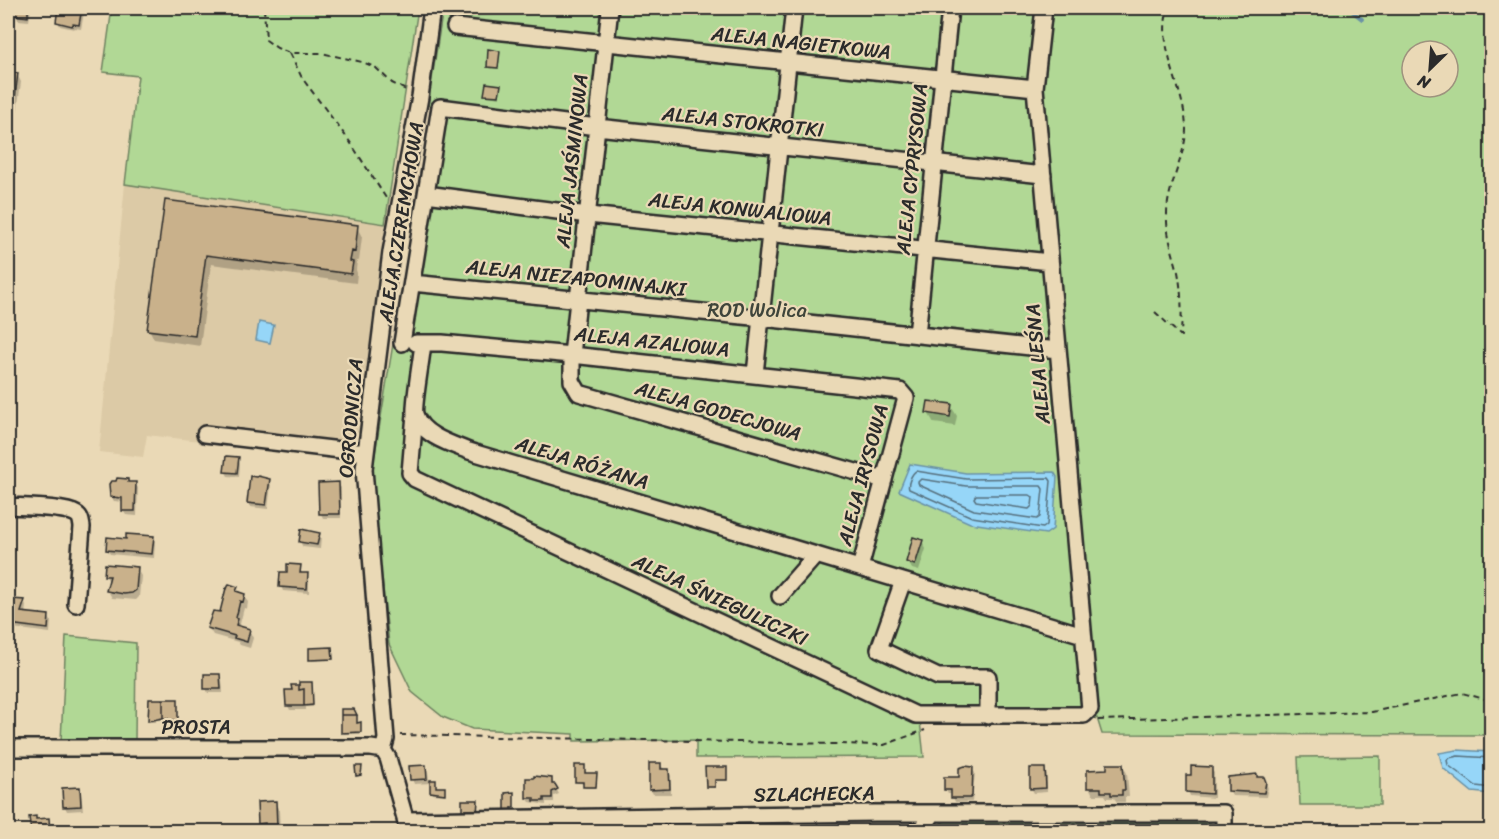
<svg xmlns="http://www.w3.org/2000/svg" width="1499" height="839" viewBox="0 0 1499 839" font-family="Sriracha,sans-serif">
<rect width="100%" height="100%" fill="#ead9b6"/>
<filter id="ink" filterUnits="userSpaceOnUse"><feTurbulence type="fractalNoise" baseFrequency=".0167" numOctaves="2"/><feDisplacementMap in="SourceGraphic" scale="12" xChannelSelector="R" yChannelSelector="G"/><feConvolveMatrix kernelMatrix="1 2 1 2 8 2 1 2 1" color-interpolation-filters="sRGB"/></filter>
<g filter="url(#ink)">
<!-- built -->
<path fill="#dccaa6" d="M125 184 385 224 358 433 347 441 203 426 201 441 147 435 143 457 99 452Z"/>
<!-- green -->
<path fill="#b1d895" stroke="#6e8260" stroke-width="1.5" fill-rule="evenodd" d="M112 8H418L385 224 125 184 138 76 103 72Z
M443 8H1491V735L1102 734 1097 718 920 721 924 757 696 758V740L574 741V734L472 729 443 717 412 692 389 644 371 478 432 106 428 105ZM1412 51H1448V87H1412Z
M66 636 136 643 135 741H61Z
M1380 756V805H1300L1298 757Z
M1139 819 1206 820 1217 831 926 832 945 822Z"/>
<!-- water -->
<path fill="#96d6f8" stroke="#6b92a6" stroke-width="1.5" d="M259 322 274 325 270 343 256 340Z
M910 464 966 473 1054 472 1057 477 1053 529 1046 534 970 523 899 491Z
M1457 750 1491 752V794L1472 792 1443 768 1439 753Z"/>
<!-- shadow -->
<path fill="#0003" d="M16 8H31L29 21 18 20 16 15Z
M60 8H81L84 13 81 29 75 28 74 29 60 26 58 21Z
M499 52V69L489 68 488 66Z
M8 73 17 74 21 82 13 142 8 141Z
M500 86V98L487 96 486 94Z
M166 201 357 227 362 237 359 261 357 260 356 270 357 273 356 283 211 264 200 346 154 339 149 329Z
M951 406 957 416 955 426 934 423 928 413Z
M238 458 240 463 239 477 228 476 225 471Z
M127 480 129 483 135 484 138 488 137 516 126 515 123 511 124 502 114 501 111 497Z
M269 480 271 485 268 509 251 507 248 503Z
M338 483 341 488V518H323L321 514Z
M319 534 321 538 320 549 303 547 300 542Z
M153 537 155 542 154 558 110 554 107 550Z
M922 541 926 549 919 571 912 569 908 562Z
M300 567 302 574 307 575 309 579V593L283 591 281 587 288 573Z
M137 569 141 576 139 597 136 600 112 598 108 591 110 583 105 575Z
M237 588 248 602 247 609 244 608 240 624 242 628 249 630 253 638 250 648 240 645 238 642 213 635 208 627 221 614Z
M24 602 26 606 25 614 48 616 51 621 50 633 13 628 11 623H8V607L12 608Z
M332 650 333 660 312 661 311 660Z
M219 675 222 680 223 693H208L206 689Z
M312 685 313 707H306V710H290L288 706Z
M177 700 178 722 156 719V722H151L150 720Z
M357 724 361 726V734H344L343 732Z
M660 765 671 775V794H653L650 789Z
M1122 765 1127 773 1129 797H1125V802H1117L1114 798H1107L1105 795H1093L1089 787 1108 771Z
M425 766 428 771 429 781H435L436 788H444L445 795 433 794 431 783 414 784 412 779Z
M584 767 586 774 597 776 596 788H585L584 784 576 782Z
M726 768 727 781H715V788H708L707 787Z
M972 769 975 773 972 802H955L952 794H948L945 789Z
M1044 769 1047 774V792L1034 793 1031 788Z
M1211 769 1214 773V798L1190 796 1188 791Z
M1256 775 1258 779H1263L1266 783 1268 788 1266 797 1232 796 1230 791Z
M551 779 559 794 554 796V802H546V805L530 802 527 798Z
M79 789 81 793 83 810 67 811 65 807 63 790Z
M275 803 279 810 280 832 263 830 259 823Z"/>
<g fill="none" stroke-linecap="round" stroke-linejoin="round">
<!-- shore -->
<path stroke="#566f7d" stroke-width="1.5" d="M916 471 966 479 1049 478 1051 481 1047 525 1043 528 972 517 909 489C907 484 912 473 916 471Z
M921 479 966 486H1041L1043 489 1040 517 1037 519 974 510 919 485 918 482Z
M976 495H1030L1033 497 1032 506 1029 509 976 501 974 498Z
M1492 758 1458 756 1449 758 1447 760 1448 765 1476 786 1492 788"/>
<!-- stream -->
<path stroke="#6b92a6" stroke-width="4" d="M1348 8 1362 19"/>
</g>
<!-- building -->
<path fill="#c9b18b" stroke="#2b2b2b" stroke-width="1.5" d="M14 8H28V17L14 15Z
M58 8H82L79 25 73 24 72 26 56 22Z
M488 49 500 51 498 68 487 67Z
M8 72 18 73 10 135H8Z
M486 83 501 85 499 96 484 95Z
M165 200 358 225 355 252 352 251 350 261 353 262 351 274 206 255 195 336 147 330Z
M928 401 952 404 950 417 926 413Z
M226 456 239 457 237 473 224 472Z
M250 476 256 477 258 476 270 479 266 505 247 503Z
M117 478 128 479V482H136L135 511H122V498L110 497 109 484 111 481H116Z
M339 482 340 514H319L318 483Z
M301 529 320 533 317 545 299 542Z
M126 534 154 536 152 554 106 550 107 537 126 539Z
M913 537 923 540 915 565 906 562Z
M105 564 138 567 136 590 132 593 124 594 106 591 110 576H104Z
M287 564 301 565 300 573H308L307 589 279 587 280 572H287Z
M229 584 238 587 236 591 245 594 243 602 240 601 236 618 238 619 236 625 250 629 247 642 234 638 235 636 207 628 213 611 220 612 226 588 227 589Z
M11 599 25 600 21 612 49 615 48 629 9 624 8 606H11Z
M332 647 333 659 309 660V648Z
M204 674H220L221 689H204Z
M299 682H312L313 705 304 706V689L299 690Z
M291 685H299V690L304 689V706H286L285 690H292Z
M149 699H163V718L148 721Z
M163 699H178V721L163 718Z
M341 709H354L357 715H341Z
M341 715H357V723L361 722V732L341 733Z
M649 763H661V769H669L670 789 649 790Z
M1107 764H1123L1125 790H1122V795H1111V792H1101V788H1087V770L1107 769Z
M426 765 427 779 410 780 409 766Z
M575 765H585V773H597L596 787H583V782H575Z
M355 766H362L361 775 356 776Z
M965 766 973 767 972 796 970 798H951V790H944V777H959V768Z
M1191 766 1212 767V794L1186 792V775H1191Z
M705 767H727V780H715V787H706Z
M1030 768H1045L1046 788 1030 789Z
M1257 774V777H1264L1266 782 1264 793 1228 791V777Z
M534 776 552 778V784H555L558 789 552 792V798H544V801H534V798H526V778H534Z
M430 780H436V787H445V794L430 792Z
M80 787 81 806 63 807 62 788Z
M514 792V807H512V814H505V793Z
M462 800H478L477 814 462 815Z
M276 801 277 827 265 828V823L258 824 257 802Z
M36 816V819L49 818 50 832H31L29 817Z
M124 824V827H135V832H107V825Z
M605 826H623V832H605Z"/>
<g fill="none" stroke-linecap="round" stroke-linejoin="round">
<defs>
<path id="minor" d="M610 8 572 355V381L579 393 884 480
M455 27 1035 88
M426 194 588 215 1050 262
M412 283 762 318 1058 350
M917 335 950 8
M402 343 440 107 597 127 1043 175
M416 343H442L572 355 900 391 906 398 860 568
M423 343C422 356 413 406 415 414 421 435 451 444 469 451L1083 635
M755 374 794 8
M415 414 410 473 415 479 916 715H1084L1090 709 1035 88 1044 8
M205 434 366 453
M8 506C22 507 65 507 76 514 81 517 81 521 82 527L76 604
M903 581 879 649 938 677H988V716
M780 596 816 555
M8 748H371L383 750
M383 750 386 739 364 469 391 252 420 97 432 8
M383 750 388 758 409 832
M405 820 875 813H1224V832
M920 832 932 815"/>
</defs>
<!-- minor casing -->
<use href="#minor" stroke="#2b2b2b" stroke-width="20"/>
<!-- path -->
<path stroke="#2b2b2b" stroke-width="2" stroke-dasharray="6 4.5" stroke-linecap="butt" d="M264 8 266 40 277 48 290 53H321L362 62 375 67 392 83 406 90
M290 53 302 78 350 142 386 198
M1155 312 1181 336C1182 314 1182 293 1178 272 1173 252 1166 234 1167 214 1167 186 1186 155 1186 129 1185 88 1156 49 1168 8
M1098 720 1372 712 1462 693 1492 701
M400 735 884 745 925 730"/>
<!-- minor -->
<use href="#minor" stroke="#ead9b6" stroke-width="15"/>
</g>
</g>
<g text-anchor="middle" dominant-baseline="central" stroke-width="4.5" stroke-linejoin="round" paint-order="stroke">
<!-- street labels -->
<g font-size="20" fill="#2b2b2b" stroke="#ead9b6">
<text transform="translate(801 43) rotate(6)">ALEJA NAGIETKOWA</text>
<text transform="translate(743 122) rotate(6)">ALEJA STOKROTKI</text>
<text transform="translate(572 161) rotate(-84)">ALEJA JAŚMINOWA</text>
<text transform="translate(912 169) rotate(-84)">ALEJA CYPRYSOWA</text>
<text transform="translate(740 209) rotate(6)">ALEJA KONWALIOWA</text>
<text transform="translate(401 222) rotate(-81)">ALEJA CZEREMCHOWA</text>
<text transform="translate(576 278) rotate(6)">ALEJA NIEZAPOMINAJKI</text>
<text transform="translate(652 342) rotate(6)">ALEJA AZALIOWA</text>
<text transform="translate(1038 364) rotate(-95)">ALEJA LEŚNA</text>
<text transform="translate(718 411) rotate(16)">ALEJA GODECJOWA</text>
<text transform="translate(351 418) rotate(-85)">OGRODNICZA</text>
<text transform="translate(582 463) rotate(17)">ALEJA RÓŻANA</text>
<text transform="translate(863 475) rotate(-75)">ALEJA IRYSOWA</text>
<text transform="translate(720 600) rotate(25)">ALEJA ŚNIEGULICZKI</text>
<text x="196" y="727">PROSTA</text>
<text transform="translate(814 794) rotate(-1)">SZLACHECKA</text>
</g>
<!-- park labels -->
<g font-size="20" fill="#3f453b" stroke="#ead9b6">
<text x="757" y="310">ROD Wolica</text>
</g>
</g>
<!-- margin -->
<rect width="1499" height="839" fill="none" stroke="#ead9b6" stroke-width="30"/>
<rect x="15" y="15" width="1469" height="809" fill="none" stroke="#2b2b2b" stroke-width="2" filter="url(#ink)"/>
<!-- north arrow -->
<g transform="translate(1430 69) rotate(205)"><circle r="28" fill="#ead9b6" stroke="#9e937e" stroke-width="1.5"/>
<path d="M0-4.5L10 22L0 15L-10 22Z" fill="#2b2b2b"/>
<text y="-9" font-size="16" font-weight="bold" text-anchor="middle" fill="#2b2b2b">N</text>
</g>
</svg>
